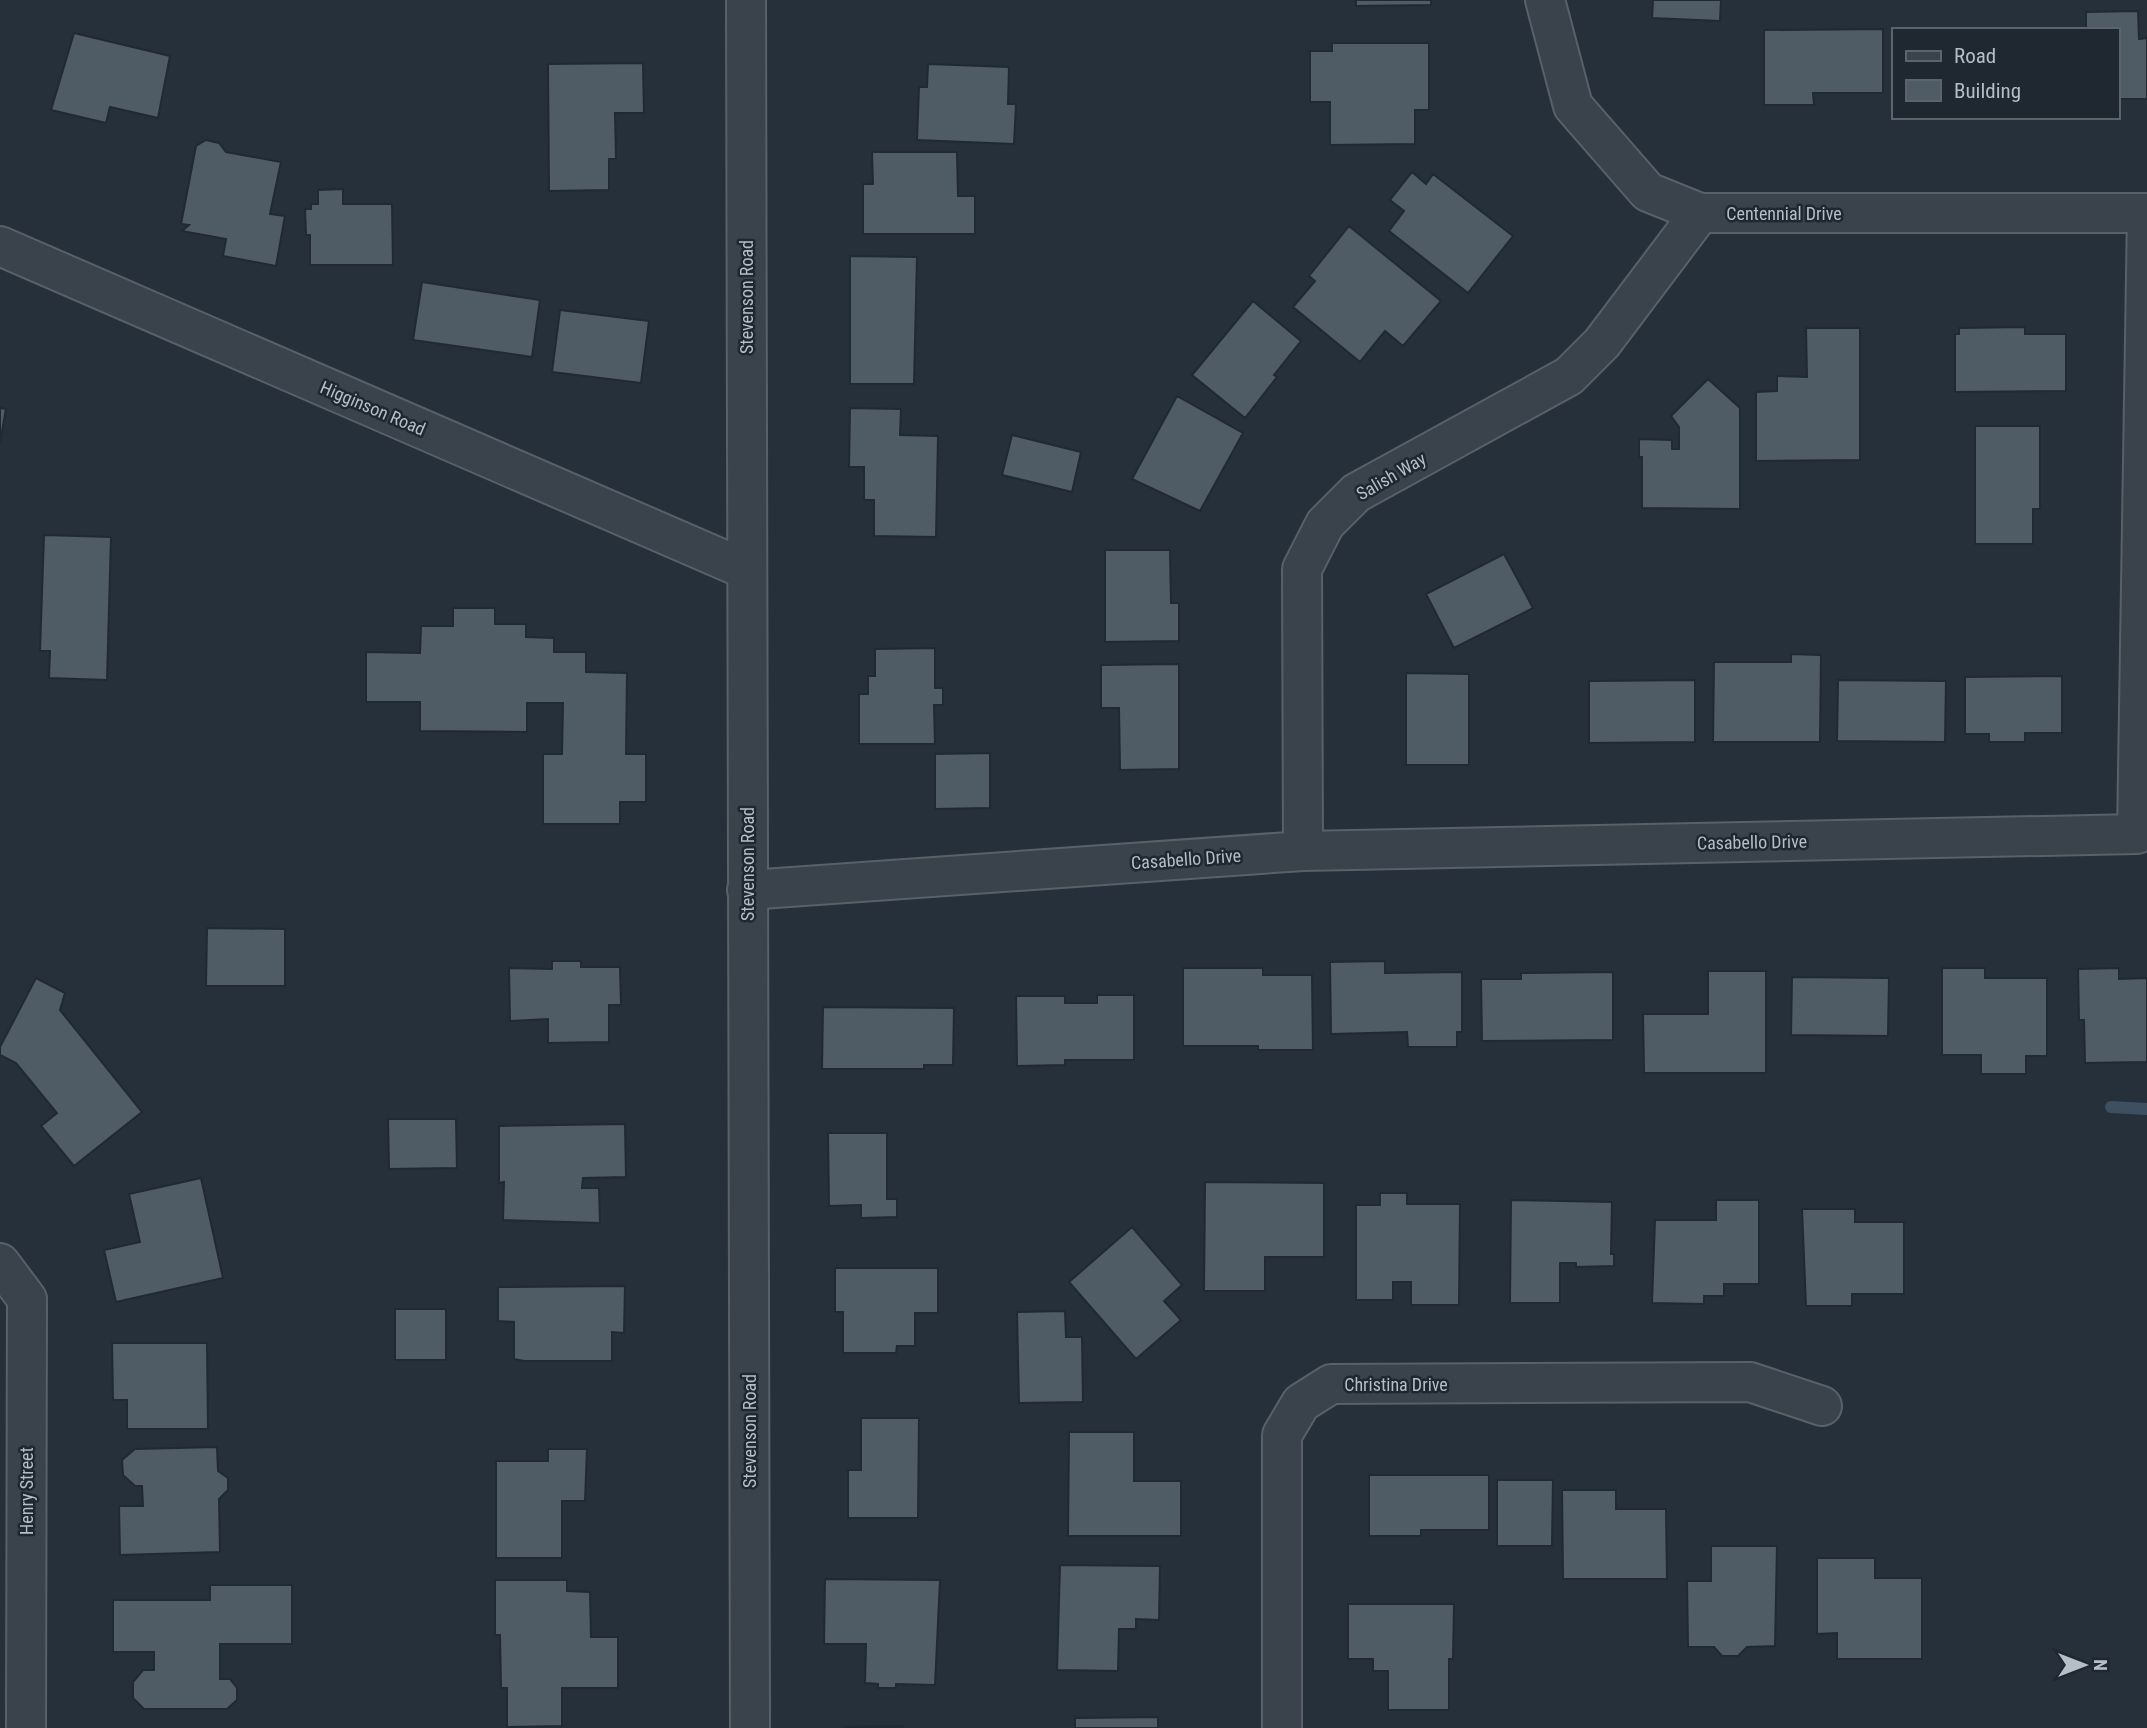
<svg xmlns="http://www.w3.org/2000/svg" width="2147" height="1728" viewBox="0 0 2147 1728" font-family="'Roboto Condensed',sans-serif">
<rect width="100%" height="100%" fill="#26303a"/>
<g fill="none" stroke-linecap="round" stroke-linejoin="round">
<!-- stream -->
<path stroke="#3d4f61" stroke-width="12" d="M2111 1107 2147 1109"/>
</g>
<!-- building -->
<path fill="#4f5b65" stroke="#212932" stroke-width="2" d="M1356 0H1431V5L1356 6Z
M1653 0H1721L1720 21 1652 18Z
M2138 11 2139 39 2147 38V99H2117V30H2086V12Z
M1883 29V93H1813L1814 105H1764V30Z
M74 33 170 56 158 118 110 107 106 123 51 110Z
M1332 43H1429V110H1415V144L1330 145V102H1310V51H1332Z
M643 63 644 113H615L616 159H609V190L549 191 548 64Z
M928 64 1009 67 1008 104H1016L1014 144 917 140 919 87H927Z
M206 140 219 143 226 152 281 162 270 214 285 216 276 266 223 256 226 239 182 231 189 225 181 224 196 146Z
M872 152H957L958 196H975V234H863V184H873Z
M1412 172 1426 184 1433 174 1513 236 1468 293 1389 231 1404 211 1390 200Z
M343 189V204H392L393 265H310V235H306L305 209H311V204H318V190Z
M1349 226 1441 301 1403 346 1385 331 1360 362 1293 307 1315 281 1309 276Z
M850 256 917 257 914 384H850Z
M422 282 540 300 532 357 413 340Z
M1253 301 1301 341 1274 375 1277 377 1245 418 1192 375Z
M560 310 649 321 641 383 552 372Z
M2025 327V334H2066V391L1955 392V334H1959V328Z
M1806 328H1860V460L1756 461V392L1777 391V376L1807 377Z
M1708 379 1740 408V509L1642 508V457H1639V439L1672 440V449H1679V427L1671 416Z
M1177 396 1243 433 1200 511 1132 479Z
M0 408 6 409 0 443Z
M850 408 901 409 900 435 938 436 936 537 874 536V500H864V467H849Z
M1975 426H2040V509H2033V544H1975Z
M1012 435 1081 452 1072 492 1002 475Z
M44 535 111 537 107 680 49 678 50 651H40Z
M1105 550H1170L1171 603H1179V641L1105 642Z
M1504 554 1533 608 1454 648 1426 594Z
M453 608H495V624H526V637L554 638V652H586V672L627 673 626 754H646V802H620V824H543V754H562L563 703H527V732L420 731V702H366V652L420 653 421 626H453Z
M935 648V688H943V705H934L935 744H859V694H868V676H875V649Z
M1791 654 1821 655 1820 742H1713L1714 662H1791Z
M1179 664V769L1120 770 1119 708H1101V665Z
M1406 673 1469 674V765H1406Z
M2062 676V733H2025V742H1989V734H1965V677Z
M1695 680V742L1589 743V681Z
M1838 680 1946 681 1945 742 1837 741Z
M990 753V808L935 809V754Z
M207 928 285 929V986H206Z
M552 961H581V967H620L621 1005H609V1042L548 1043V1019L510 1021 509 968 552 969Z
M1385 961V973L1462 972V1032H1457V1047H1408L1407 1032 1331 1034 1330 962Z
M1183 968H1263V975H1312L1313 1050H1258V1046H1183Z
M1942 968H1985V978H2047V1056H2026V1074H1981V1055H1942Z
M2119 968V979L2147 978V1062L2085 1063 2084 1020H2079L2078 969Z
M1708 971H1766V1073H1644L1643 1014H1708Z
M1613 972V1040L1482 1041 1481 979H1521V973Z
M1792 977 1889 978 1888 1036 1791 1035Z
M36 978 65 993 60 1010 142 1112 74 1166 41 1126 57 1113 16 1063 0 1055V1047Z
M1097 995H1134V1060H1065V1065L1017 1066 1016 996H1065V1003H1097Z
M823 1007 954 1008 953 1065H924V1069H822Z
M388 1119H456L457 1168 389 1169Z
M625 1124 626 1177 583 1178 582 1188H599L600 1223 503 1220 504 1182 499 1183V1126Z
M828 1133H887V1199H897V1217L861 1218V1205L829 1206Z
M201 1178 223 1278 116 1302 104 1250 140 1242 129 1194Z
M1205 1182 1324 1183V1257H1265V1291H1204Z
M1380 1193H1407V1204H1460L1459 1305H1411V1282H1393V1300H1356V1205H1380Z
M1511 1200 1612 1202 1611 1254H1614V1266L1576 1267V1263H1560V1303H1510Z
M1716 1200H1759V1284H1724V1296H1704V1304L1652 1303 1655 1220H1716Z
M1802 1209H1855V1222H1904V1294H1852V1306H1806Z
M1132 1227 1182 1285 1164 1301 1181 1320 1136 1359 1069 1282Z
M835 1268H938V1313H915V1346H897L896 1353H843V1312H835Z
M625 1286 624 1333 612 1332V1361H524L514 1359V1322L498 1321V1287Z
M395 1309H446V1360H395Z
M1065 1311 1066 1337H1082L1083 1402 1019 1403 1017 1312Z
M112 1343H207L208 1429H127V1400H113Z
M861 1418H919L918 1518H848V1470H861Z
M1069 1432H1134V1481H1181V1536H1068Z
M217 1447 218 1471 228 1478V1490L219 1499 220 1552 120 1555 119 1506H143L142 1486H135L123 1475 122 1460 135 1449Z
M548 1449H587L585 1501H562V1558H496V1461H548Z
M1369 1475H1489V1530H1421V1536H1369Z
M1497 1480H1553L1552 1546H1497Z
M1562 1490H1616V1509H1666L1667 1579H1563Z
M1711 1546H1777L1775 1646 1747 1647 1738 1656H1722L1714 1647H1688L1687 1581H1711Z
M1817 1558H1875V1578H1922V1659H1837V1633L1817 1634Z
M1060 1565 1160 1566 1159 1620 1136 1619V1629H1119L1118 1671 1057 1670Z
M825 1579 940 1580 935 1685 896 1684V1688H878V1684L865 1683 866 1644H824Z
M495 1580H567V1591L590 1592 591 1637H618V1688H562V1726L507 1727V1688H501L500 1635H495Z
M210 1585H292V1644H220V1679H230L237 1688V1700L227 1709H144L133 1698V1682L143 1670H154V1652H113V1600H210Z
M1348 1604H1454L1453 1659H1449V1710H1388V1671H1373V1659H1348Z
M1158 1717V1728H1075V1718Z
M903 1726V1728H845V1727Z"/>
<g fill="none" stroke-linecap="round" stroke-linejoin="round">
<defs>
<path id="minor" d="M1545 0 1573 106 1648 192 1700 213H2147
M0 246 747 570
M1303 851 1302 569 1325 524 1356 493 1569 376 1602 343 1700 213
M747 890 1303 851 2137 834 2147 213
M0 1263 27 1299 26 1728
M1282 1728V1435L1301 1403 1331 1384 1750 1382 1822 1406"/>
<path id="tertiary" d="M746 0 750 1728"/>
</defs>
<!-- minor casing -->
<use href="#minor" stroke="#586069" stroke-width="42"/>
<!-- tertiary casing -->
<use href="#tertiary" stroke="#586069" stroke-width="42"/>
<!-- minor -->
<use href="#minor" stroke="#3a424b" stroke-width="38"/>
<!-- tertiary -->
<use href="#tertiary" stroke="#3a424b" stroke-width="38"/>
</g>
<g text-anchor="middle" dominant-baseline="central" stroke-width="5" stroke-linejoin="round" paint-order="stroke">
<!-- street labels -->
<g font-size="18" fill="#b5bdc6" stroke="#1f2730">
<text x="1784" y="213">Centennial Drive</text>
<text transform="translate(746 297) rotate(-90)">Stevenson Road</text>
<text transform="translate(373 408) rotate(23)">Higginson Road</text>
<text transform="translate(1391 476) rotate(-30)">Salish Way</text>
<text transform="translate(1752 842) rotate(-1)">Casabello Drive</text>
<text transform="translate(1186 859) rotate(-4)">Casabello Drive</text>
<text transform="translate(747 864) rotate(-90)">Stevenson Road</text>
<text x="1396" y="1384">Christina Drive</text>
<text transform="translate(749 1431) rotate(-90)">Stevenson Road</text>
<text transform="translate(26 1491) rotate(-90)">Henry Street</text>
</g>
</g>
<!-- legend -->
<rect x="1892" y="28" width="228" height="91" fill="#1f2730" stroke="#5b636c" stroke-width="2"/>
<rect x="1906" y="51" width="35" height="10" fill="#3a424b" stroke="#5b636c" stroke-width="2"/>
<text x="1954" y="63" font-size="21" fill="#b5bdc6">Road</text>
<rect x="1906" y="80" width="35" height="21" fill="#4f5b65" stroke="#5b636c" stroke-width="2"/>
<text x="1954" y="98" font-size="21" fill="#b5bdc6">Building</text>
<!-- north arrow -->
<g transform="translate(2084 1665) rotate(90)" stroke="#1f2730" stroke-width="5" paint-order="stroke">
<path d="M0-5L12 26L0 18L-12 26Z" fill="#b5bdc6"/>
<text y="-10" font-size="19" font-weight="bold" text-anchor="middle" fill="#b5bdc6">N</text>
</g>
</svg>
